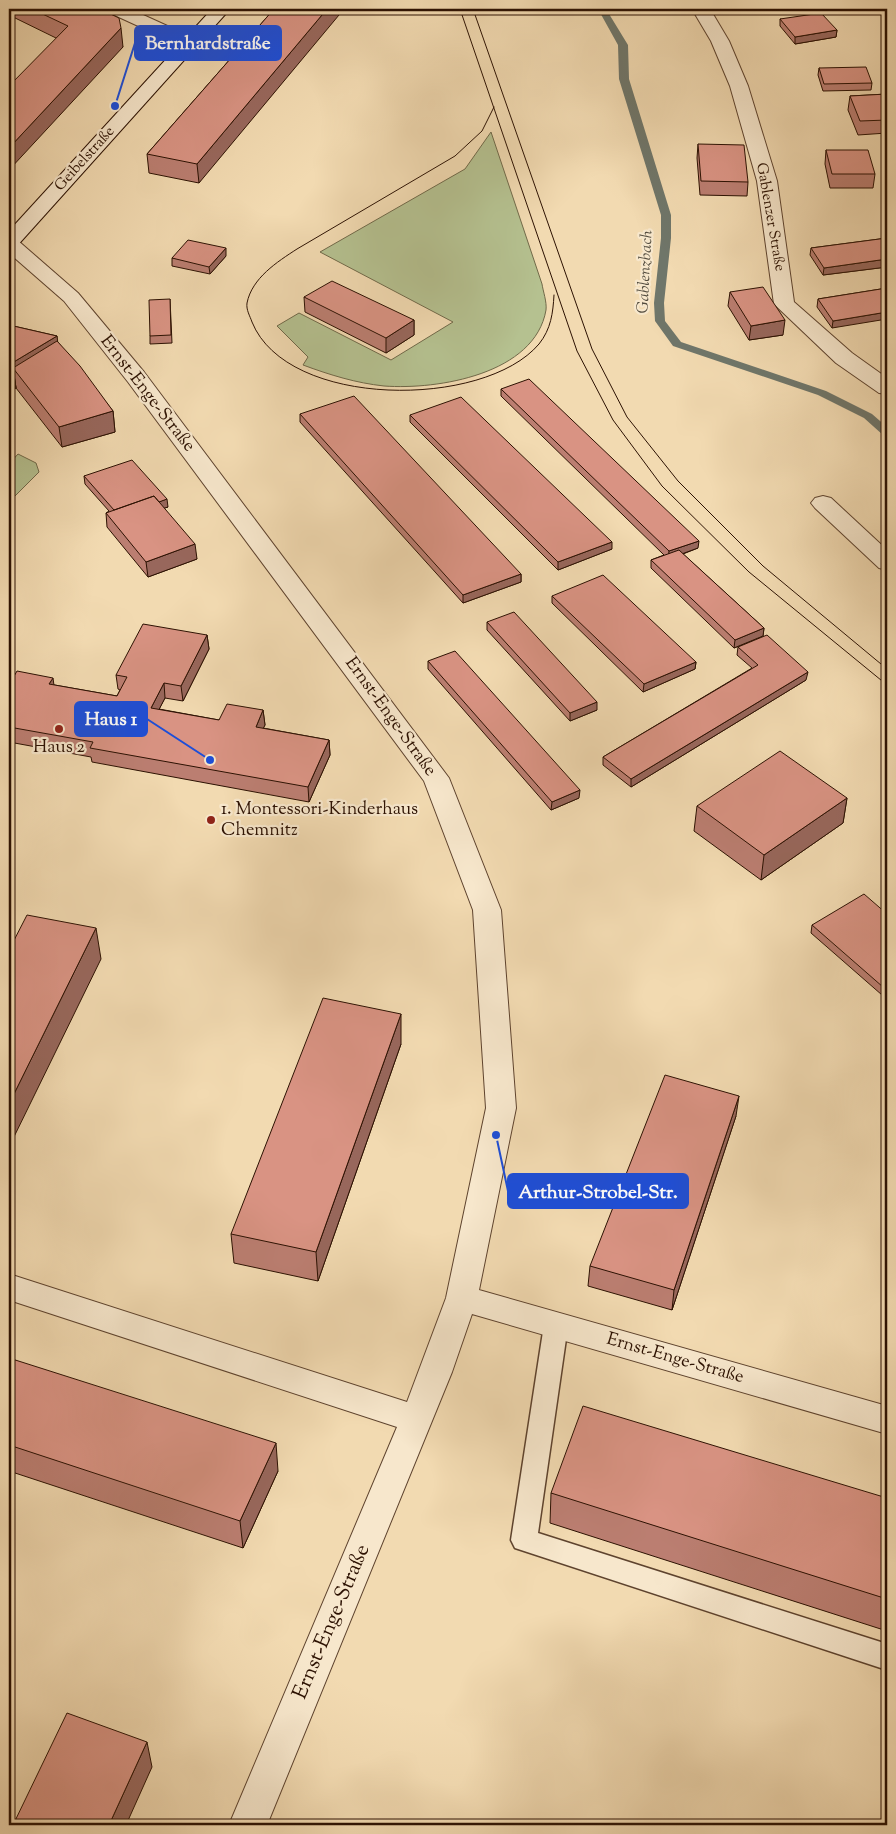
<svg xmlns="http://www.w3.org/2000/svg" width="896" height="1834" viewBox="0 0 896 1834" font-family="'Sorts Mill Goudy',serif">
<rect width="100%" height="100%" fill="#f2dab1"/>
<filter id="stains"><feTurbulence type="fractalNoise" baseFrequency=".004" numOctaves="4"/><feColorMatrix values="0 0 0 0 .2 0 0 0 0 .09 0 0 0 0 .02 0 0 0 .5 -.17"/></filter>
<radialGradient id="worn" r=".72"><stop offset=".6" stop-color="#630" stop-opacity="0"/><stop offset="1" stop-color="#630" stop-opacity=".3"/></radialGradient>
<!-- green -->
<path fill="#b5c190" stroke="#706949" d="M491 132 542 284C543 291 547 302 546 310 535 374 438 390 384 386 356 383 330 375 303 365L308 357 277 326 299 313 391 360 453 322 320 252 465 169Z
M18 454 36 463 39 472 9 502V464Z"/>
<g fill="none" stroke-linecap="round" stroke-linejoin="round">
<!-- stream -->
<path fill="#6f766a" fill-rule="evenodd" d="M598 9H606L628 45 629 79 671 215V238L664 303 665 321 681 342 826 391 872 414 887 427V436L883 435 864 418 818 395 673 346 655 321 654 303 661 238V215L619 79 618 45Z"/>
<defs>
<path id="lane" d="M556 1315 565 1318 568 1325 538 1533 887 1644V1670L515 1548 511 1540 544 1325 547 1318Z"/>
<path id="street" d="M107 9H130L196 39 199 43 196 47H184L110 13Z
M692 9H710L729 41 748 86 777 181 794 302 852 353 887 378V394L879 393 836 363 774 304 757 181 730 86 711 41Z
M9 237 16 239 78 293 144 372 449 778 501 910 516 1108 479 1290 887 1406V1434L472 1314 452 1372 267 1825H229L397 1427 9 1300V1274L407 1402 446 1298 486 1108 473 910 424 781 128 382 64 301 9 253Z
M823 496 831 498 887 550V570L879 568 815 508 811 503 815 498Z"/>
<path id="secondary" d="M212 9H230L16 247 9 249V231Z"/>
</defs>
<!-- lane casing -->
<use href="#lane" stroke="#5e432e" stroke-width="3"/>
<!-- street casing -->
<use href="#street" stroke="#5e432e" stroke-width="2"/>
<!-- secondary casing -->
<use href="#secondary" stroke="#2c1102" stroke-width="2"/>
<!-- lane -->
<use href="#lane" fill="#f7e7cc" fill-rule="evenodd"/>
<!-- street -->
<use href="#street" fill="#f7e7cc" fill-rule="evenodd"/>
<!-- secondary -->
<use href="#secondary" fill="#f7e7cc" fill-rule="evenodd"/>
<!-- tram -->
<path stroke="#2c1102" stroke-width="1" d="M460 9 577 351 613 420 662 486 749 572 887 685
M473 9 592 349 627 417 678 481 763 566 887 669
M494 107 482 131 455 156 297 249C277 262 252 278 247 303 246 310 250 316 252 322 287 409 484 409 539 344 551 329 553 313 554 295"/>
</g>
<!-- wall -->
<path fill="#bb7e71" stroke="#2c1102" d="M9 9H100L123 47 56 38 9 15Z
M274 9 199 183 149 173 147 154Z
M780 19 837 30 836 37 795 44 780 26Z
M819 68 872 83 871 90 823 91 818 75Z
M887 94V133L858 135 848 110 850 96Z
M698 144 748 182 747 196 700 195 697 158Z
M826 150 875 174 873 188H830L825 164Z
M887 238V267L823 275 810 255 811 248Z
M226 256 210 274 172 266V258Z
M887 288 832 328 817 307 818 299Z
M730 292 783 335 749 340 728 306Z
M304 297 414 320V335L386 353 305 312Z
M170 299 172 343 150 344V336Z
M9 325 57 336V341L113 411 115 432 62 447 16 388 9 395Z
M501 389 698 548 683 554 764 628 763 636 734 648 651 568V560L664 555 501 396Z
M300 414 521 574V582L463 603 300 422Z
M410 415 612 549 558 570 410 422Z
M84 476 168 507 164 508 197 559 148 577 107 527 106 513 109 511 85 484Z
M552 596 696 662 695 669 643 692 552 603Z
M487 622 597 710 570 721 487 630Z
M207 635 209 649 183 701 165 698 159 709 219 720 263 710 265 725 263 728 329 740 330 755 309 802 92 762 91 757 9 742V677L117 696 120 690 118 689 116 675Z
M738 647 806 680 631 787 603 765V757L752 668 737 655Z
M428 661 579 798 551 810 428 669Z
M847 798 843 823 761 880 694 831 697 806Z
M887 914V992L882 995 811 933 812 925Z
M401 1044 318 1281 234 1263 231 1234Z
M736 1116 672 1310 588 1286 590 1266Z
M9 1358 278 1471 243 1548 9 1471Z
M551 1493 887 1498V1631L550 1523Z"/>
<!-- shaded-wall -->
<path fill="#98675c" stroke="#2c1102" d="M327 9H344L199 183 197 164Z
M746 9H770L746 12Z
M121 28 123 47 9 170V148Z
M837 30 836 37 795 44V37Z
M226 248V256L210 274 209 267Z
M887 259V267L823 275 824 268Z
M887 312V319L832 328 833 321Z
M414 320V335L386 353V338Z
M785 320 783 335 749 340 751 326Z
M57 336 60 361 13 368 16 388 12 363Z
M13 368 16 388 9 395V372Z
M113 411 115 432 62 447 59 427Z
M167 499 168 507 120 523 119 515Z
M699 541 698 548 668 559 669 551Z
M612 542V549L558 570V562Z
M195 544 197 559 148 577 146 562Z
M521 574V582L463 603V595Z
M764 628 763 636 734 648 735 640Z
M207 635 209 649 183 701 181 686Z
M696 662 695 669 643 692 644 684Z
M808 672 806 680 631 787V779Z
M53 678 55 693 49 684Z
M164 683 165 698 152 723 151 708Z
M597 702V710L570 721V713Z
M263 710 265 725 257 741 256 727Z
M329 740 330 755 309 802 308 787Z
M580 790 579 798 551 810 552 802Z
M847 798 843 823 761 880 764 855Z
M96 928 101 959 9 1147V1104Z
M887 985V992L882 995 883 987Z
M401 1014V1044L318 1281 316 1252Z
M739 1096 736 1116 672 1310 674 1290Z
M276 1443 278 1471 243 1548 240 1521Z
M147 1742 152 1767 126 1825H109Z"/>
<!-- building -->
<path fill="#d99383" stroke="#2c1102" d="M32 9H100L119 18 121 28 9 148V86L68 26Z
M274 9H327L197 164 147 154Z
M821 13 837 30 795 37 780 19Z
M866 67 872 83 824 84 819 68Z
M887 94V120L860 121 850 96Z
M698 144 744 145 748 182 701 181Z
M826 150H868L875 174H832Z
M887 238V259L824 268 811 248Z
M188 240 226 248 209 267 172 258Z
M332 281 414 320 386 338 304 297Z
M763 287 785 320 751 326 730 292Z
M887 288V312L833 321 818 299Z
M170 299 171 335 150 336 149 300Z
M9 325 57 336 12 363 9 362Z
M57 341 80 366 113 411 59 427 13 368Z
M9 367 13 368 9 372Z
M529 379 699 541 669 551 501 389Z
M354 396 521 574 463 595 300 414Z
M461 397 612 542 558 562 410 415Z
M132 460 167 499 159 502 154 496 114 510 84 476Z
M154 496 195 544 146 562 106 513Z
M679 550 764 628 735 640 651 560Z
M603 575 696 662 644 684 552 596Z
M514 612 597 702 570 713 487 622Z
M143 624 207 635 181 686 164 683 151 708 219 720 227 704 263 710 256 727 329 740 308 787 90 748 93 742 9 727V677L13 678 17 671 53 678 49 684 117 696 127 677 116 675Z
M767 635 808 672 631 779 603 757 758 665 738 647Z
M455 651 580 790 552 802 428 661Z
M780 751 847 798 764 855 697 806Z
M864 894 887 914V985L883 987 812 925Z
M27 915 96 928 9 1104V950Z
M323 998 401 1014 316 1252 231 1234Z
M665 1075 739 1096 674 1290 590 1266Z
M9 1358 276 1443 240 1521 9 1445Z
M583 1406 887 1498V1599L551 1493Z
M67 1713 147 1742 109 1825H13Z"/>
<!-- markers -->
<g fill="#8f2418" stroke="#f7e7cc" stroke-width="2">
<circle cx="59" cy="729" r="5"/>
<circle cx="211" cy="820" r="5"/>
</g>
<g text-anchor="middle" dominant-baseline="central" stroke-width="4.5" stroke-linejoin="round" paint-order="stroke">
<!-- far-street labels -->
<g font-size="15" fill="#2c1102" stroke="#f7e7cc">
<text transform="translate(85 159) rotate(-48)">Geibelstraße</text>
<text transform="translate(770 217) rotate(80)">Gablenzer Straße</text>
</g>
<!-- far-water labels -->
<g font-size="16" font-style="italic" fill="#534c3f" stroke="#f7e7cc">
<text transform="translate(646 272) rotate(-87)">Gablenzbach</text>
</g>
<!-- street labels -->
<g font-size="18" fill="#2c1102" stroke="#f7e7cc">
<text transform="translate(147 394) rotate(52)">Ernst-Enge-Straße</text>
<text transform="translate(390 717) rotate(54)">Ernst-Enge-Straße</text>
<text transform="translate(675 1359) rotate(16)">Ernst-Enge-Straße</text>
</g>
<!-- poi labels -->
<g font-size="18" fill="#2c1102" stroke="#f7e7cc">
<text x="59" y="748">Haus 2</text>
<text x="221" y="810" text-anchor="start">1. Montessori-Kinderhaus<tspan x="221" dy="21">Chemnitz</tspan></text>
</g>
<!-- near-street labels -->
<g font-size="21" fill="#2c1102" stroke="#f7e7cc">
<text transform="translate(332 1622) rotate(-67)">Ernst-Enge-Straße</text>
</g>
</g>
<!-- callouts -->
<path fill="none" stroke="#1d4ed8" stroke-width="2" d="M115 106L135 43M210 760L147 719M496 1135L508 1191"/>
<g fill="#1d4ed8" stroke="#f7e7cc" stroke-width="2">
<circle cx="115" cy="106" r="5"/>
<circle cx="210" cy="760" r="5"/>
<circle cx="496" cy="1135" r="5"/>
</g>
<g fill="#1d4ed8" stroke="#1d4ed8" stroke-width="2">
<rect x="135" y="26" width="146" height="34" rx="5"/>
<rect x="75" y="702" width="72" height="34" rx="5"/>
<rect x="508" y="1174" width="180" height="34" rx="5"/>
</g>
<g font-size="19" text-anchor="middle" font-weight="bold" fill="#fff">
<text x="208" y="49">Bernhardstraße</text>
<text x="111" y="725">Haus 1</text>
<text x="598" y="1198">Arthur-Strobel-Str.</text>
</g>
<!-- margin -->
<rect width="896" height="1834" fill="none" stroke="#f2dab1" stroke-width="30"/>
<rect x="10" y="10" width="876" height="1814" fill="none" stroke="#2c1102" stroke-width="2.5"/>
<rect x="15" y="15" width="866" height="1804" fill="none" stroke="#2c1102"/>
<rect width="100%" height="100%" filter="url(#stains)"/>
<rect width="100%" height="100%" fill="url(#worn)"/>
</svg>
